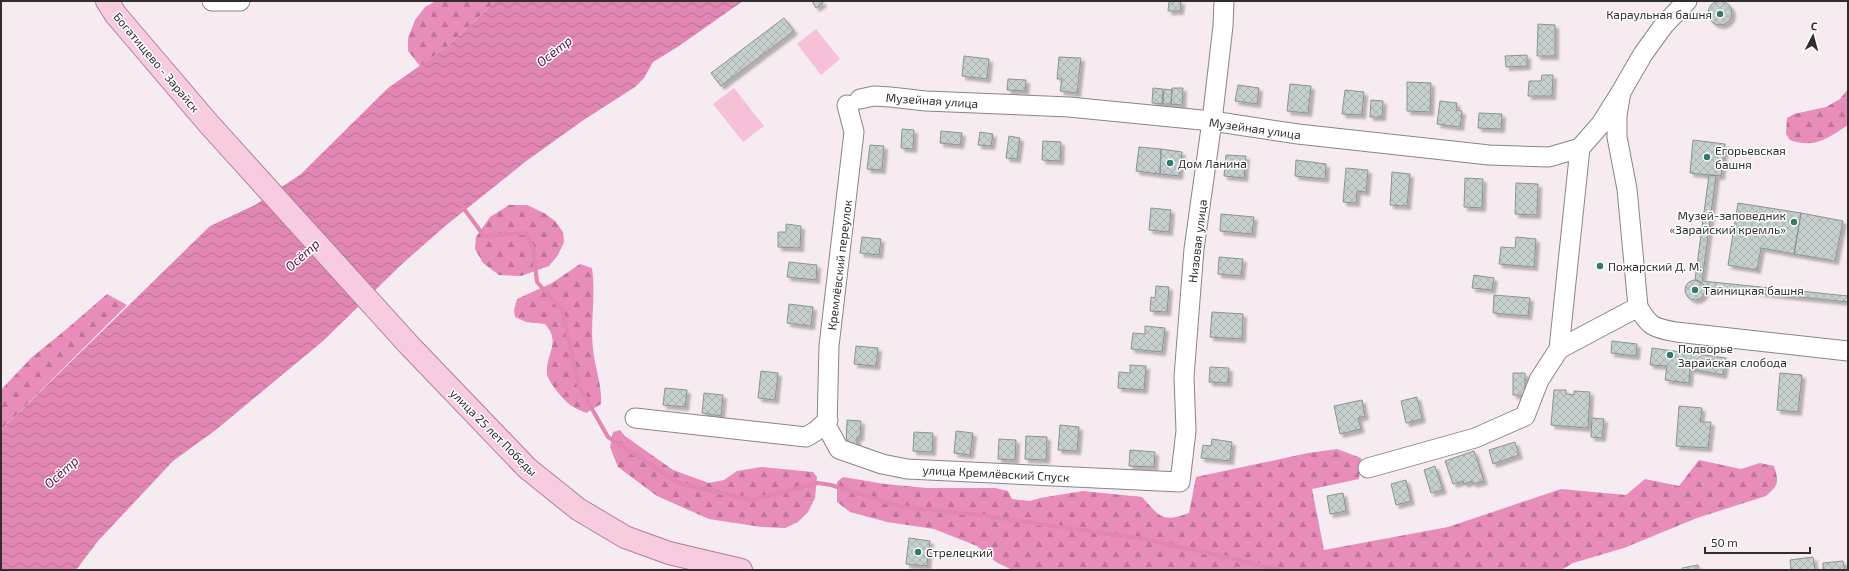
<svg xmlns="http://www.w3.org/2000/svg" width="1849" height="571" viewBox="0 0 1849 571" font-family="'Exo 2',sans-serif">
<defs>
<pattern id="forest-firs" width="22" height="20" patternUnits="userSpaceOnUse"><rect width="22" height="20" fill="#e88db9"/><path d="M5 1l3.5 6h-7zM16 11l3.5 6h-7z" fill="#bd7497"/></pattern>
<pattern id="water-waves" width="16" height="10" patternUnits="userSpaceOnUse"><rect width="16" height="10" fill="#e287b3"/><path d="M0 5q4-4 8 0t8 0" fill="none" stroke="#b86f92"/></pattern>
<pattern id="building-cross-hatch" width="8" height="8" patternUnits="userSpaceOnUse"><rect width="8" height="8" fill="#c5d0ce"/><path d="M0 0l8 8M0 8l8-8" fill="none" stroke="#aab3b1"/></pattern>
<filter id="shadow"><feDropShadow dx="3.5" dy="3.5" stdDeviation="1" flood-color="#0004"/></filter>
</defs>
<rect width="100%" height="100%" fill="#f6ebf0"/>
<!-- forest -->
<path fill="url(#forest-firs)" d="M436 1H496L448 46 420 66 408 51V38L415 20 425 7Z
M1848 89V125C1828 138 1815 149 1790 140L1786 134 1787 118 1794 114 1826 107 1840 99Z
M509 205H527L544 213 555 221 563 232 564 242 558 255 549 266 521 276 499 275 483 263 475 249 476 237 490 217Z
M580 264 592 268C596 296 590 323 593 349 595 369 602 383 601 404L586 413C582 411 576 409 572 406 565 402 548 382 547 374 545 354 562 343 545 324L526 322 515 317 514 310 517 299 552 283Z
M107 294 127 305 1 430V390L31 358 69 327Z
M620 430 625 436 673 470 709 483 724 480 737 471 761 467 813 472 817 477 815 498 808 512 798 522 785 528 761 527 709 519 657 496 618 467 610 447 613 432Z
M1337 449 1361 458 1359 479 1312 489 1324 550 1448 527 1561 489 1626 495 1645 479 1679 486 1699 460 1741 469 1760 463 1774 466C1779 482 1779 485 1766 496L1697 518 1624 548 1573 563 1561 570H1012L996 562 977 546 934 529 887 522 850 512 837 502V482L843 477 885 484 927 488H995L1008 491 1012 499 1030 501 1040 498 1083 491 1142 497C1160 517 1162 523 1189 513L1196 477 1308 453Z"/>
<!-- park -->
<path fill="#f5c0d8" d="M816 29 840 59 821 75 797 44Z
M734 88 764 126 743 142 713 104Z"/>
<!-- water -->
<path fill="url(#water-waves)" d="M496 1H743L679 46 653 62 644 78 635 87 582 121 525 162 444 227 401 265 323 341 217 429 173 461 98 541 76 570H1V430L210 226 255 205 301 174 388 88 448 46Z"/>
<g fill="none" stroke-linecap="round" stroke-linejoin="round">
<!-- stream -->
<path stroke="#e287b3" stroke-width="4" d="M462 206 484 236 526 233 533 248 537 282 562 310 579 386 608 437 681 484 752 500 818 483 831 485 902 507 971 514 1150 540 1280 570"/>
</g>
<!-- building -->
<path fill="url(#building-cross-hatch)" stroke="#8a9492" filter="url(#shadow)" d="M1708 13a12 12 0 1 1 24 0a12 12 0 1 1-24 0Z
M812 1H822L823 3 816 8Z
M1169 1H1181L1180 11H1168Z
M784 18 794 31 721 86 711 73Z
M1538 24 1555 25V56H1537Z
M1527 55V66L1506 67 1505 56Z
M964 56 989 59 987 79 962 76Z
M1059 57 1081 58 1077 93 1060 91 1062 79H1057Z
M1542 75H1553L1552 96H1528L1529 81H1541Z
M1008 79 1026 80 1025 91 1007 90Z
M1407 82 1431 83 1430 112 1407 111Z
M1290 84 1311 86 1308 113 1287 111Z
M1238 85 1259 88 1257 104 1235 101Z
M1153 88 1163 89 1162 104 1152 103Z
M1172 88H1183L1182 105 1171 104Z
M1164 89 1172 90 1171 104H1163Z
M1345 90 1364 92 1362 115 1342 114Z
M1371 100 1383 101 1382 117H1370Z
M1440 101 1457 103 1456 110 1462 111 1460 127 1437 124Z
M1479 113 1502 114 1501 129 1478 128Z
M902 129 914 130 913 149 901 148Z
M941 131 962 133 960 145 940 143Z
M980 132 993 134 991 146 978 145Z
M1009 136 1020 138 1017 159 1006 158Z
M1693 140 1725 144 1721 176 1690 173Z
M1043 141 1061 142 1060 161 1042 160Z
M870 145 884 146 882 170 867 169Z
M1139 147 1161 149 1160 174 1136 171Z
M1161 149 1182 152 1179 176 1160 174Z
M1226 155 1246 156 1244 178 1224 176Z
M1296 160 1326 164 1325 179 1295 176Z
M1346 168 1368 170 1366 192 1357 191 1356 203 1343 202Z
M1392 172 1410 174 1407 206 1390 205Z
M1709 175 1716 176 1702 281 1848 296V302L1704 287 1702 283 1695 280Z
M1465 178 1483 179 1482 208 1464 207Z
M1516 183 1538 184 1537 215 1515 214Z
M1738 203 1801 213 1794 254 1761 248 1757 270 1728 265Z
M1151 208 1171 210 1169 232 1149 230Z
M1801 213 1843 221 1835 261 1794 254Z
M1221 214 1254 217 1252 234 1220 231Z
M786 224 801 226 800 248 778 247V232H786Z
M862 237 881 239 879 255 860 253Z
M1516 237 1536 239 1534 267 1499 264 1501 247 1515 248Z
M1219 257 1243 259 1241 276 1218 274Z
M789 262 817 265 816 280 787 277Z
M1474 275 1494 278 1492 290 1472 288Z
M1685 290a10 10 0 1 1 20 0a10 10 0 1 1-20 0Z
M1156 286 1169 287 1167 312 1150 311 1151 297 1155 298Z
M1494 295 1530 298 1528 316 1493 313Z
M789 304 813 307 811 326 787 323Z
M1212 312 1243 314 1242 339 1210 337Z
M1145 326 1165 328 1162 352 1131 349 1133 333 1145 334Z
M1612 341 1637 344 1636 356 1611 353Z
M856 346 878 348 876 366 854 364Z
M1652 348 1726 358 1723 375 1690 369 1689 383 1665 380 1667 366 1650 365Z
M1130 365 1146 366 1144 390 1118 388 1119 372 1130 373Z
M1210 367 1229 368 1228 383 1209 382Z
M761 371 778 373 775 400 758 398Z
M1513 373H1525V395H1513Z
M1780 373 1802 375 1798 412 1777 410Z
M665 388 687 390 685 407 663 405Z
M1554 390H1566V394L1574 395V391L1590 392 1588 428 1551 425Z
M704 393 723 395 721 416 702 413Z
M1417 397 1422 419 1406 423 1401 401Z
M1362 400 1365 416 1358 418 1361 429 1340 434 1334 406Z
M1679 406 1702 408 1700 422H1711L1708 448 1676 446Z
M1592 418 1604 419 1602 438 1591 437Z
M847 420 861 421 860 437H857V446L846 445Z
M1060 425 1079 427 1077 451 1058 450Z
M956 431 973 433 970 455 954 453Z
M914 432 933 433 932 452 913 451Z
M1026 436 1047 437 1046 460 1025 459Z
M999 439 1016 440 1015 460 998 459Z
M1212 439 1232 442 1230 461 1201 458 1203 445 1211 446Z
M1515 442 1519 455 1493 464 1489 450Z
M1130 450 1155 452 1154 467 1129 466Z
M1474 451 1484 481 1473 484 1472 481 1464 484 1463 481 1453 484 1445 461Z
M1435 466 1443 490 1431 493 1424 470Z
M1406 480 1411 501 1396 505 1391 484Z
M1343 493 1346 511 1330 514 1327 496Z
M909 538 930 541 927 566 906 564Z
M1813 557 1815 570H1791L1790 560Z
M1843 561 1845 570H1823V563Z
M1698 565 1699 570H1682V568Z"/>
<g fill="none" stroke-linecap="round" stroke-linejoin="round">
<defs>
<path id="minor" d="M212 1H240
M1687 1 1664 25 1643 54 1621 92 1617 115V137L1627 189 1638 307C1649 326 1653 328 1676 332L1848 351
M860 99 874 96 890 97 926 101 1069 107 1212 121 1298 134 1489 155 1549 157 1580 148 1601 124 1621 92
M847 105 854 132 829 346 827 427 839 449 882 464 907 469 1180 482 1186 431 1184 377 1194 249 1212 121 1223 26 1224 1
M1559 349 1580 148
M635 418 806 437 816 431 828 420
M1368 468 1475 438 1525 416 1539 380 1559 349 1638 307"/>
<path id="major" d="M107 1 116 15 208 123 409 345 527 468 578 509 625 537 669 553 741 570"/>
</defs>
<!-- minor casing -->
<use href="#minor" stroke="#8d8387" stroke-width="21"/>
<!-- major casing -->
<use href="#major" stroke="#b07e95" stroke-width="24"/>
<!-- minor -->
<use href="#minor" stroke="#fff" stroke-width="19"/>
<!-- major -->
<use href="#major" stroke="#f8cce0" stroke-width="22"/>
</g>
<!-- markers -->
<g fill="#337970" stroke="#fff" stroke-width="1.5">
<circle cx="1720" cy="14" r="4"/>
<circle cx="1707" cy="157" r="4"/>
<circle cx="1170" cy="163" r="4"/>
<circle cx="1794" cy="222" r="4"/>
<circle cx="1600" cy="266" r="4"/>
<circle cx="1695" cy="290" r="4"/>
<circle cx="1670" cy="355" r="4"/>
<circle cx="918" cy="552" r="4"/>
</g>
<g text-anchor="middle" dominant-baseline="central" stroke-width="3" stroke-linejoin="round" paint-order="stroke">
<!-- poi labels -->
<g font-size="12" fill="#312d2f" stroke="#fff" text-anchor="start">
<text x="1712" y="14" text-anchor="end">Караульная башня</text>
<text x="1715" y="150">Егорьевская<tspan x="1715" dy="14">башня</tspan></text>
<text x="1178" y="163">Дом Ланина</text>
<text x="1786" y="215" text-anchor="end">Музей-заповедник<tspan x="1786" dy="14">«Зарайский кремль»</tspan></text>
<text x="1608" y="266">Пожарский Д. М.</text>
<text x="1703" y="290">Тайницкая башня</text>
<text x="1678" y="348">Подворье<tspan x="1678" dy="14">Зарайская слобода</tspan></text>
<text x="926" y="552">Стрелецкий</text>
</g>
<!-- street labels -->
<g font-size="12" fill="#312d2f" stroke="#fff">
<text transform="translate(157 62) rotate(50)">Богатищево - Зарайск</text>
<text transform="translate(932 100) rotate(4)">Музейная улица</text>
<text transform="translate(1255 128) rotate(8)">Музейная улица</text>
<text transform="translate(1197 241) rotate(-83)">Низовая улица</text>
<text transform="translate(839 265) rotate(-83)">Кремлёвский переулок</text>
<text transform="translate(494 432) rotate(45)">улица 25 лет Победы</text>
<text transform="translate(996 473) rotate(3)">улица Кремлёвский Спуск</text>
</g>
<!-- water labels -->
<g font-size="13" font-style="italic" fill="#611140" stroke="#fff">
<text transform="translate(554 51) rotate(-38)">Осётр</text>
<text transform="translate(302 255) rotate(-42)">Осётр</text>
<text transform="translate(61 472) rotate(-42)">Осётр</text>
</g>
</g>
<!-- border -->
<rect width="1849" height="571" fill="none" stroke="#312d2f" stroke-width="4"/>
<!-- north arrow -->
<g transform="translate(1813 36) rotate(6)" stroke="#ffffff" stroke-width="3" paint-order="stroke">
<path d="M0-3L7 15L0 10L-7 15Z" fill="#312d2f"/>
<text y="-6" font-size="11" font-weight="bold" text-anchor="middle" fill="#312d2f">С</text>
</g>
<!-- scale -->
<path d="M1705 547v6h105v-6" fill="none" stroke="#312d2f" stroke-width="2"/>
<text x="1711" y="547" font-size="12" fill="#312d2f" stroke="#ffffff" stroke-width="3" paint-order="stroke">50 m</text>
</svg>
